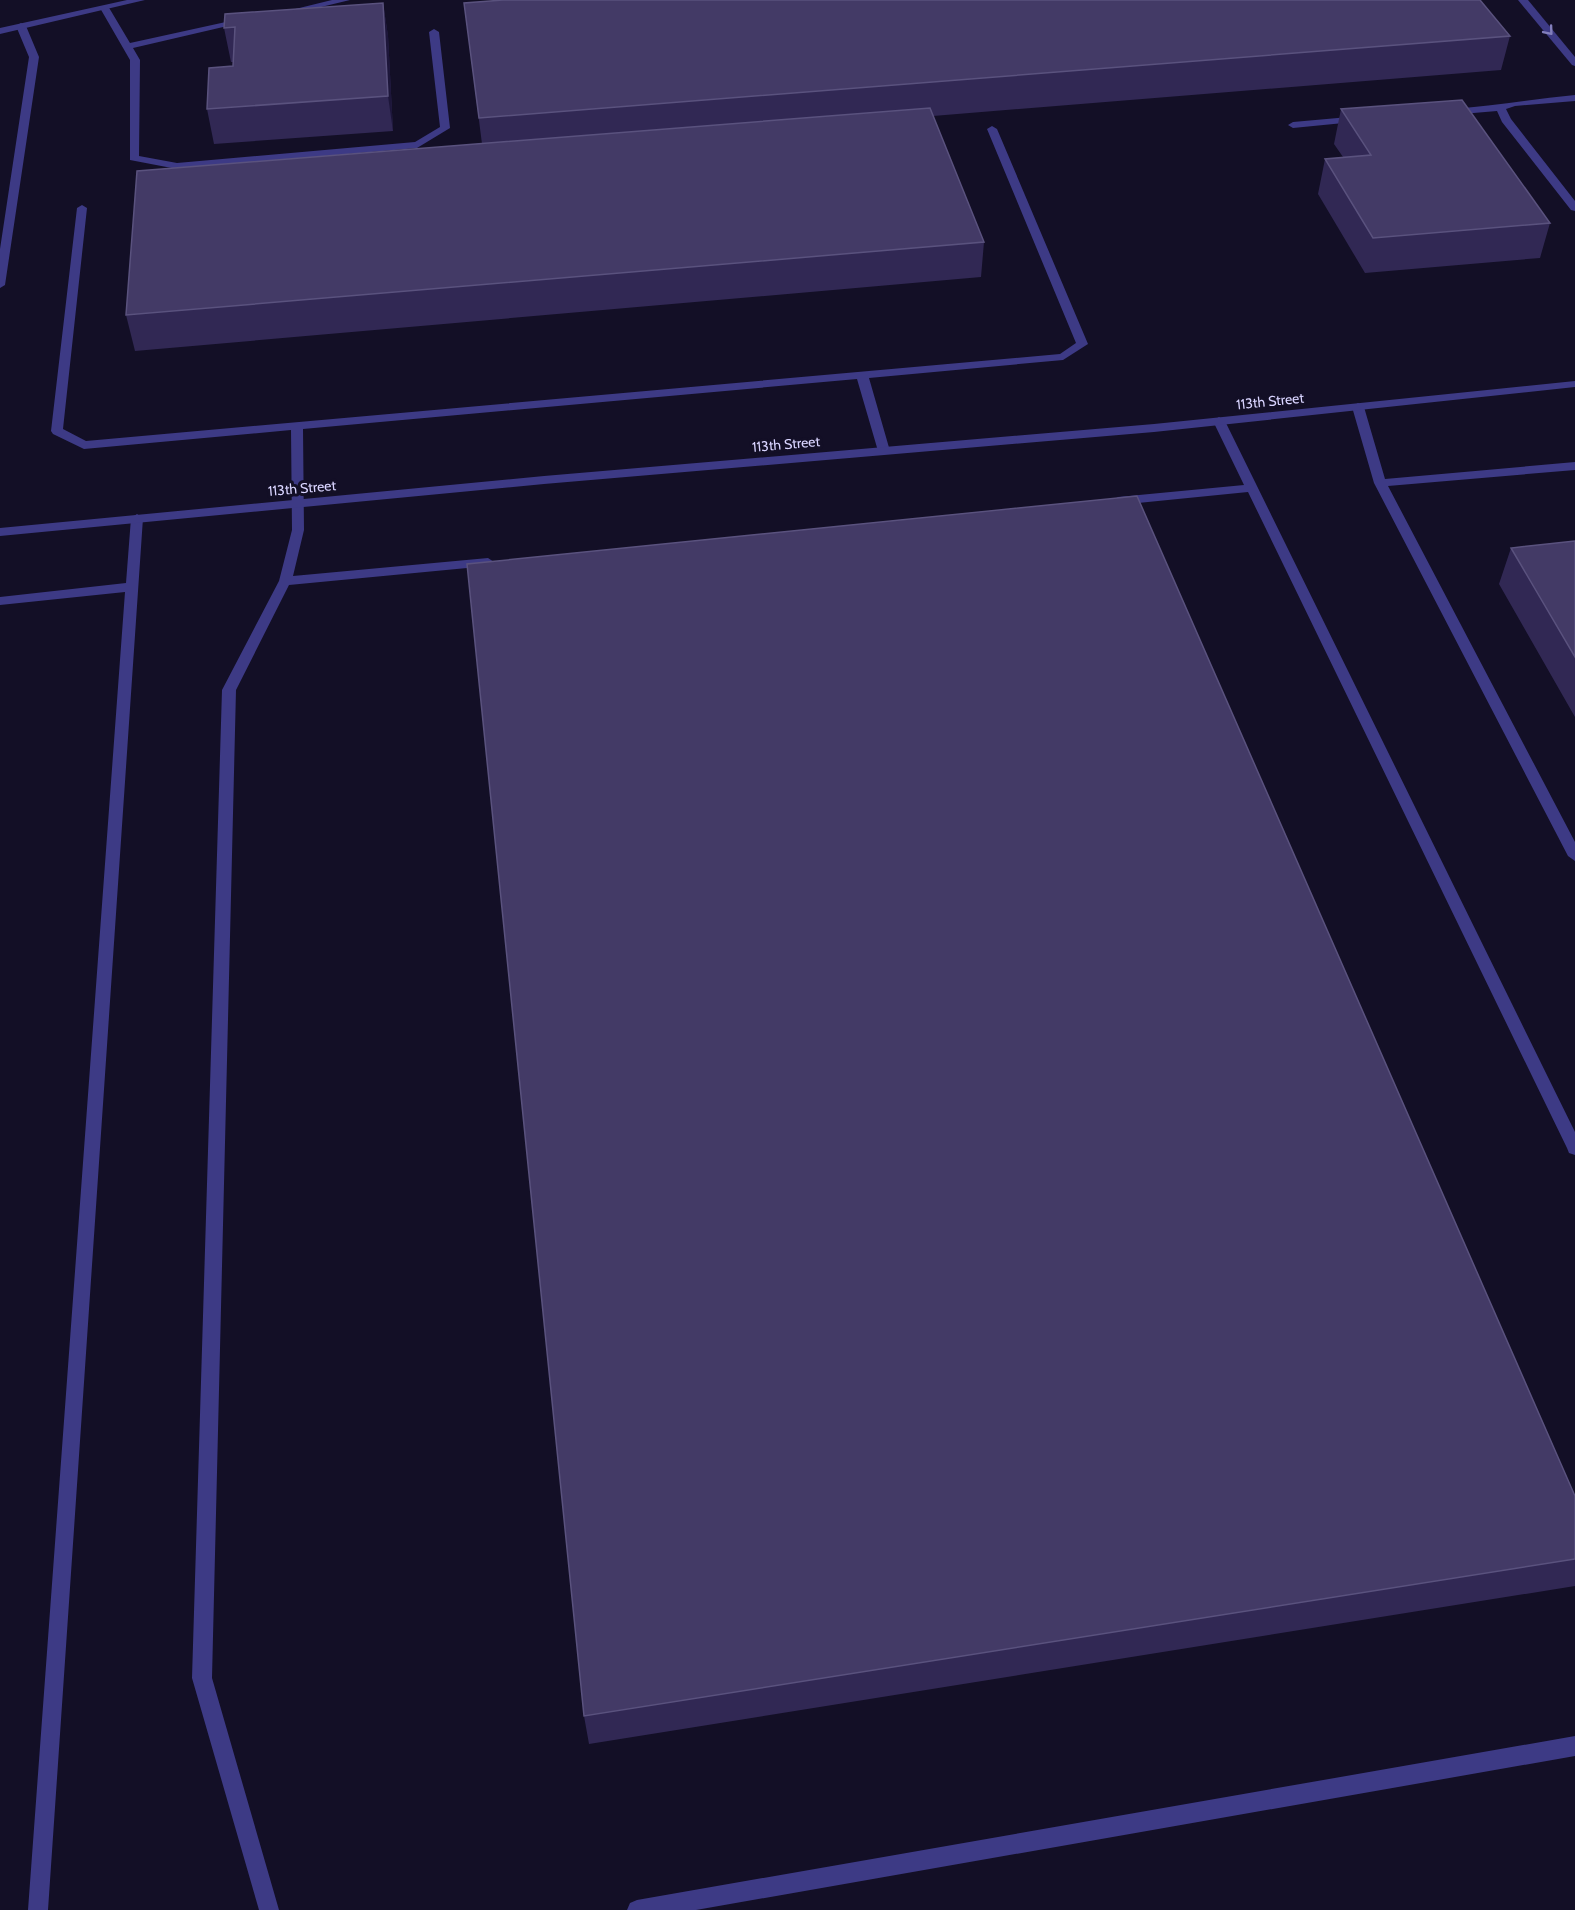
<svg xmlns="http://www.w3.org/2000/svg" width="1575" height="1910" viewBox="0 0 1575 1910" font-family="Cabin,sans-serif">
<rect width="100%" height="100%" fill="#130f26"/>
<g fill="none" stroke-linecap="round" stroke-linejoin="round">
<!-- service -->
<path fill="#3d3a85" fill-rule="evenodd" d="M332 0H350L288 15 283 12Z
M102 6H108L130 43 244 18 249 21 133 48 140 60 139 156 177 163 415 142 440 127 429 32 434 29 439 32 450 128 417 148 177 169 130 160V60L100 8Z
M21 23 26 26 39 57 5 285 0 288V249L29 57 16 26Z
M1575 95V101L1515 106 1506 109 1511 119 1575 201V211L1571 210 1502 122 1497 111 1450 115 1445 112 1450 109C1492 106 1533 99 1575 95Z
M1360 116 1364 117V121L1293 128 1288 125 1293 122Z
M992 126 997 129 1088 344 1063 360 869 378 890 451 888 454H880L878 451 857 379 303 429 304 530 293 576 488 558 494 562 488 566 289 585 236 690 212 1678 279 1910H259L192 1678 222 690 279 581 292 530 291 430 84 449 53 434 51 431 77 208 82 205 87 208 63 429 86 441 1060 354 1076 343 987 129Z
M1358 403 1364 407 1385 479 1575 462V470L1388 486 1575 842V861L1568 856 1374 483 1352 407Z
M1219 417 1225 421 1575 1132V1155L1569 1153 1567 1148 1248 492 1118 505 1112 501 1118 497 1244 485 1213 421Z
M137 514 143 518 48 1910H28L125 592 0 605V597L126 583 131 518Z
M1575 1736V1756L696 1910H627L630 1903 637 1900Z"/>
<!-- minor -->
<path fill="#3d3a85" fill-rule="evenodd" d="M127 0H145L0 34V28Z
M1575 381V387L1154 432 544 484 0 536V528L544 476 1154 424Z"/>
<!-- tertiary -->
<path fill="#3d3a85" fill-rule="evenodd" d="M1518 0H1528L1575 57V66L1572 65Z"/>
</g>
<!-- wall -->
<path fill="#312854" d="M383 3 388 36 393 131 214 144 207 109 233 66V62H231L224 28Z
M464 3 1510 36 1501 70 933 116 984 242 981 277 135 351 126 315 482 144Z
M1341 109 1550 223 1540 258 1365 273 1318 194 1325 159 1343 157 1334 144Z
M1575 541V717L1499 584 1511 548Z
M1575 1496V1586L589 1744 584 1716Z"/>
<!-- shaded-wall -->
<path fill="#1d163a" d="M383 3 388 36 393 131 388 96Z"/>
<!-- building -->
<path fill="#433a66" stroke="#5a527e" stroke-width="1.5" d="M503 0H1480L1510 36 479 118 464 3Z
M383 3 388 96 207 109 209 68 233 66 235 27 224 28 225 14Z
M1462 100 1550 223 1373 238 1325 159 1371 155 1341 109Z
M930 108 984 242 126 315 137 171Z
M1137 496 1575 1496V1559L584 1716 467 564Z
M1575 541V657L1511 548Z"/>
<!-- one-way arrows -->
<defs><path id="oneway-chevron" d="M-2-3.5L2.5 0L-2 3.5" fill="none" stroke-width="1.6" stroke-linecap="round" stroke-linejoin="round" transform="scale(1.5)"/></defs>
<use stroke="#837fbc" href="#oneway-chevron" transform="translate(1549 31) rotate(50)"/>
<g text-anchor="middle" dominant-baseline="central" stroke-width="6" stroke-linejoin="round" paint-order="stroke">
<!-- far-street labels -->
<g font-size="14" fill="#d9d4ff" stroke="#130f26">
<text transform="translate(1270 401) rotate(-6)">113th Street</text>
<text transform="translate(786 444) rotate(-5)">113th Street</text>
<text transform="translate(302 488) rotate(-5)">113th Street</text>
</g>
</g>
</svg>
